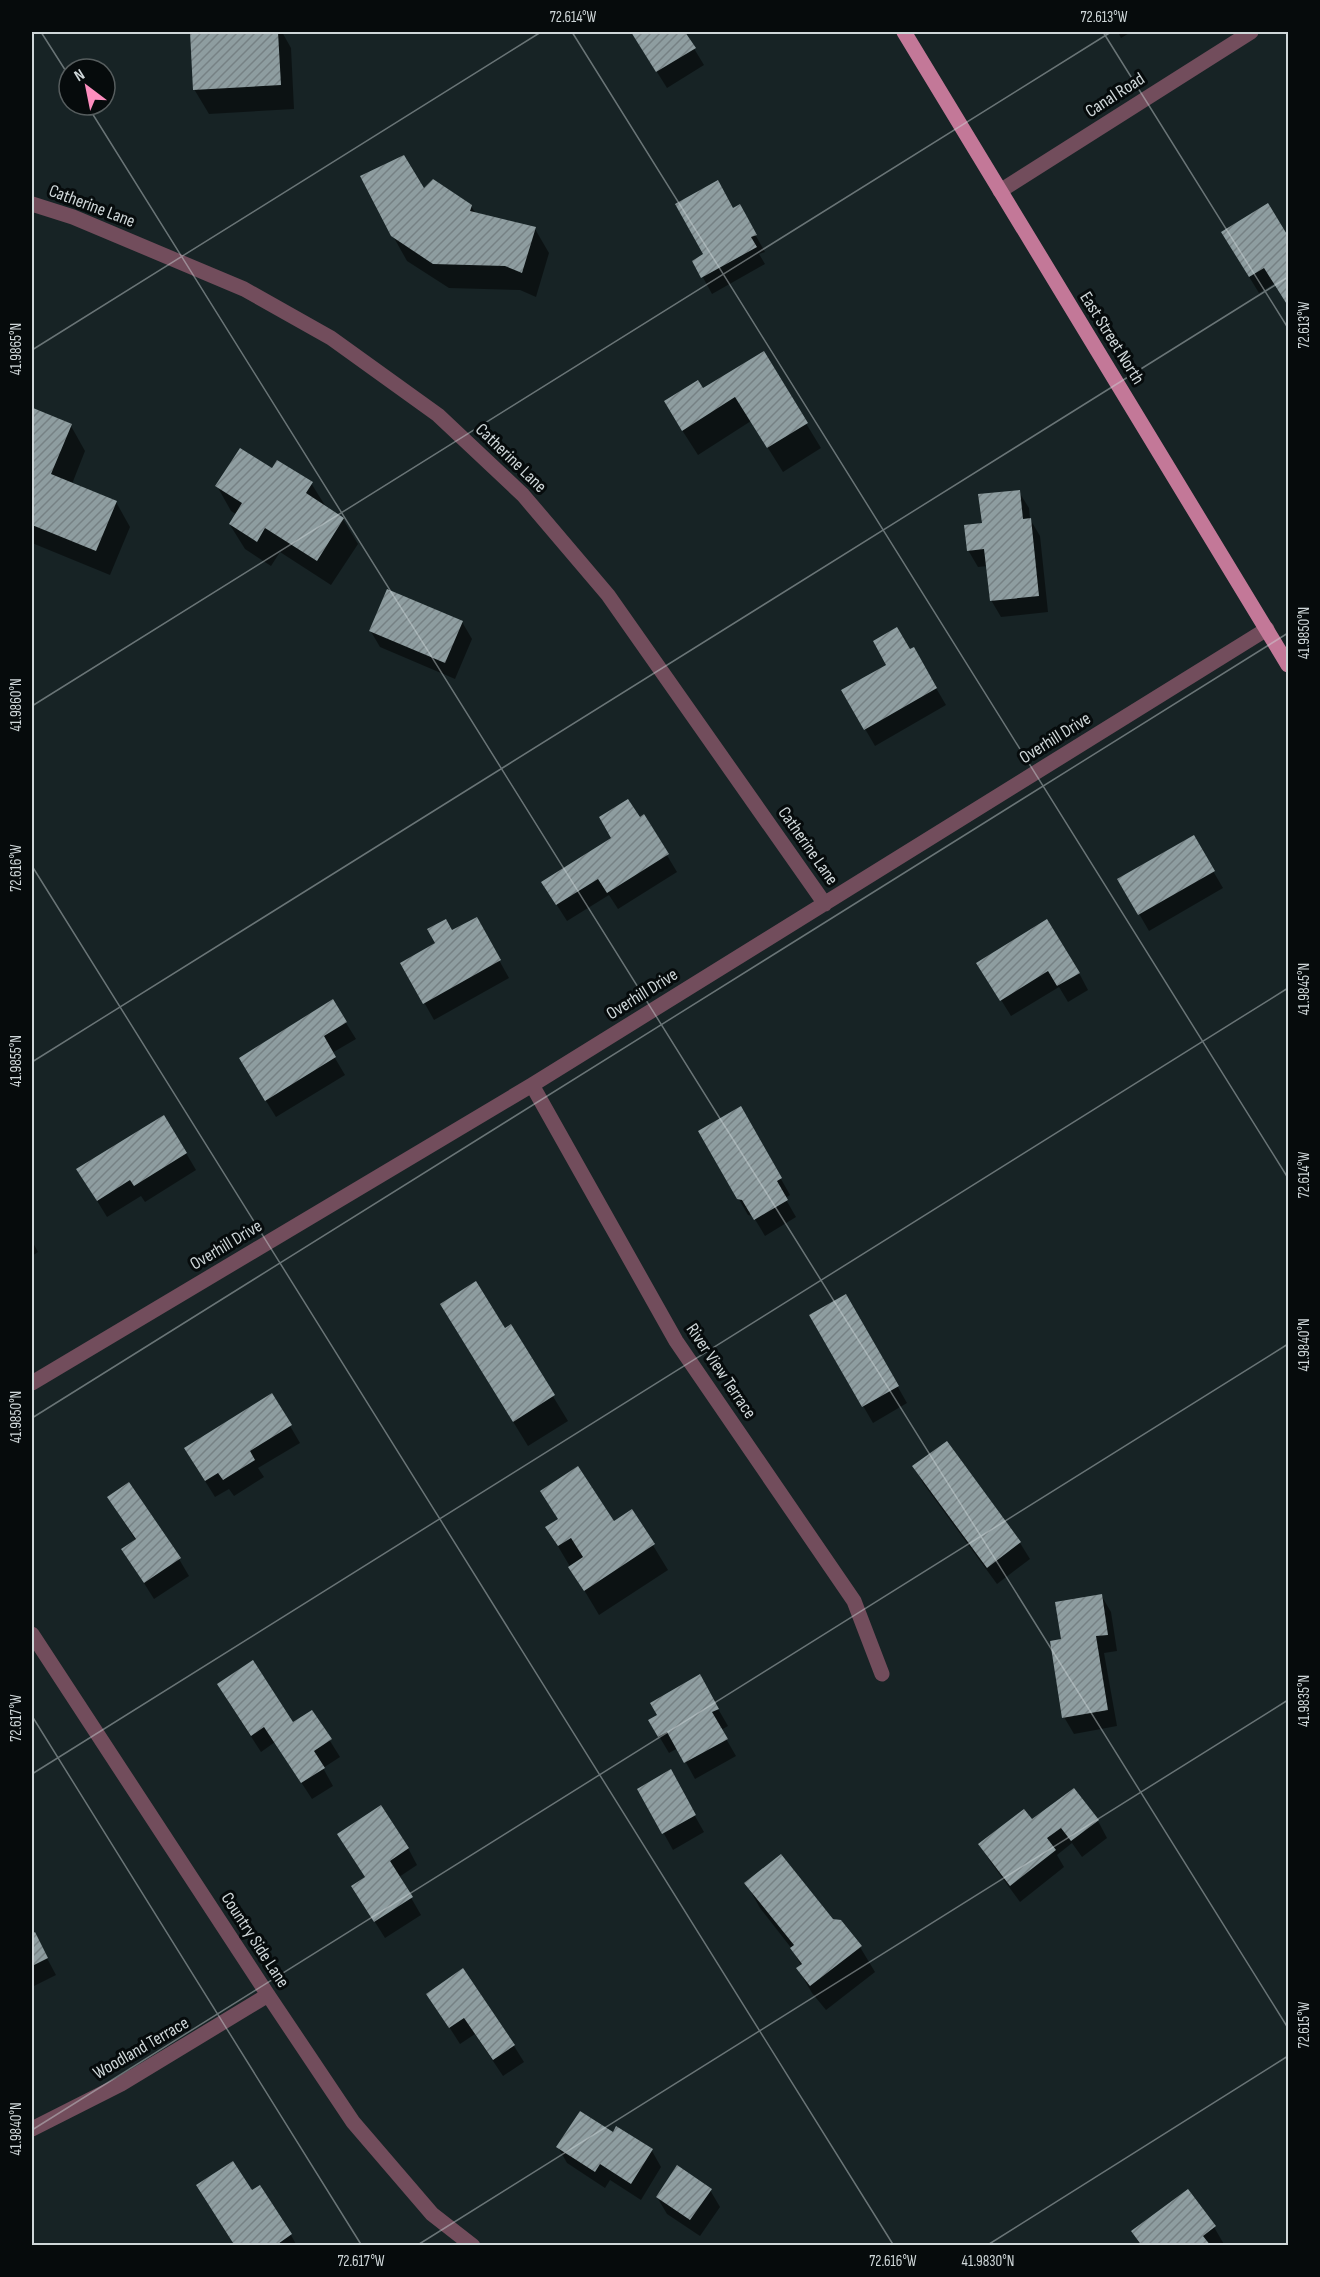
<svg xmlns="http://www.w3.org/2000/svg" width="1320" height="2277" viewBox="0 0 1320 2277" font-family="'Sofia Sans Condensed',sans-serif">
<defs>
<pattern id="building-hatch" width="6" height="6" patternUnits="userSpaceOnUse" patternTransform="scale(1.5)"><rect width="6" height="6" fill="#8e9da0"/><path d="M-1 1l2-2M0 6l6-6M5 7l2-2" fill="none" stroke="#768184"/></pattern>
</defs>
<rect width="100%" height="100%" fill="#172325"/>
<!-- shadow -->
<path fill="#0007" d="M191 32H282L291 48 294 109 209 114 194 89Z
M632 32H684L704 65 667 88Z
M1118 32H1131L1121 38Z
M424 190 471 206 476 214 535 229 549 253 536 297 520 290 449 288 407 261 393 236Z
M1268 205 1288 239V305L1275 283 1259 293 1232 249Z
M739 206 765 252 759 254 765 264 712 294 694 261 705 255 733 210Z
M763 353 821 448 783 472 751 421 698 455 680 427 702 390Z
M33 410 71 426 85 451 72 484 116 502 130 527 110 575 32 543V414Z
M272 470 311 483 326 507 343 519 358 544 331 585 280 552 271 566 245 549 230 525 237 515 231 511 217 486Z
M1019 492 1029 508 1030 519 1040 536 1048 612 1001 617 991 600 988 566 978 567 968 550 983 525Z
M462 622 472 639 455 679 380 647 370 630Z
M913 649 946 705 875 746 843 691Z
M644 817 677 872 618 909 609 895 567 921 553 899 613 839Z
M1193 837 1223 888 1149 931 1119 879Z
M476 919 509 978 434 1020 402 963Z
M978 963 1079 973 1088 990 1068 1002 1059 987 1011 1016Z
M333 1002 356 1039 332 1053 345 1075 276 1117 250 1075Z
M741 1108 790 1195 785 1198 796 1217 765 1236 753 1216 748 1215 700 1131Z
M186 1153 196 1170 145 1202 141 1196 107 1217 88 1186Z
M32 1241 38 1252 32 1256Z
M846 1296 907 1403 873 1423 811 1316Z
M510 1326 568 1421 528 1446 456 1329 504 1330Z
M272 1395 300 1443 258 1468 264 1477 234 1496 229 1489 215 1497 195 1465Z
M946 1443 1020 1543 1030 1559 997 1584 923 1483 914 1466Z
M109 1498 179 1559 189 1576 154 1599 123 1550 136 1541Z
M632 1511 668 1570 599 1615 547 1528 559 1520 613 1523Z
M1101 1595 1111 1612 1117 1651 1104 1653 1117 1726 1074 1734 1064 1717 1063 1640Z
M699 1676 728 1726 721 1730 736 1756 695 1779 678 1748 669 1753 650 1721 659 1715Z
M228 1701 293 1724 312 1712 340 1757 323 1768 333 1786 312 1799 275 1742 261 1752Z
M670 1772 704 1832 673 1850 639 1789Z
M1073 1790 1098 1821 1107 1838 1082 1857 1072 1843 1057 1855 1064 1867 1020 1902 990 1861 980 1845 1032 1821Z
M408 1848 417 1865 399 1877 421 1915 385 1938 363 1903 366 1878 348 1851Z
M746 1883 832 1920 840 1922 860 1947 875 1972 826 2010 812 1993 798 1969 801 1965 792 1949 760 1908Z
M34 1934 56 1975 32 1987V1935Z
M428 1994 514 2046 524 2062 503 2076 475 2034 460 2044Z
M613 2134 652 2151 661 2167 641 2200 610 2180 605 2188 567 2163 558 2147Z
M710 2190 720 2207 700 2236 667 2214 657 2197Z
M251 2192 291 2235 297 2246H236Z
M1214 2227 1225 2246H1141L1133 2232Z"/>
<!-- building -->
<path fill="url(#building-hatch)" d="M190 32H278L281 85 193 90Z
M631 32H685L696 48 656 72Z
M404 155 424 188 433 179 472 205 470 211 536 227 522 273 505 266 433 264 391 236 360 176Z
M718 180 733 208 740 204 757 235 751 237 757 247 701 278 692 261 703 254 675 204Z
M1268 203 1288 236V306L1264 268 1249 277 1221 232Z
M764 351 808 423 767 448 735 397 682 431 664 401 698 380 703 388Z
M33 408 72 424 51 474 117 501 96 551 32 525Z
M240 448 272 468 277 460 313 482 306 493 344 518 317 561 265 528 257 542 229 524 242 503 215 486Z
M1020 490 1023 519 1031 518 1039 596 990 601 984 549 967 551 964 525 982 523 978 494Z
M387 589 463 621 445 663 369 631Z
M897 627 910 649 914 647 937 688 864 730 841 690 886 665 873 641Z
M628 799 640 817 644 814 669 854 607 893 598 879 556 905 541 882 611 838 599 817Z
M1194 835 1215 871 1138 915 1117 879Z
M477 917 501 960 423 1004 400 963 435 943 427 929 446 919 452 930Z
M1047 919 1080 973 1057 986 1048 971 1000 1001 976 963Z
M333 999 347 1022 324 1036 336 1057 265 1101 239 1058Z
M741 1106 782 1178 777 1181 788 1200 754 1220 742 1200 737 1199 698 1131Z
M164 1115 187 1153 134 1186 130 1180 97 1201 76 1169Z
M476 1281 505 1328 511 1324 555 1395 513 1422 440 1304Z
M846 1294 899 1386 862 1407 809 1315Z
M272 1393 292 1425 250 1451 255 1460 223 1480 218 1473 205 1481 184 1448Z
M947 1441 1021 1542 987 1568 912 1466Z
M578 1466 614 1521 632 1509 655 1544 584 1591 568 1567 583 1557 571 1538 558 1546 545 1527 558 1519 540 1491Z
M129 1482 181 1558 144 1583 121 1549 136 1539 107 1497Z
M1102 1594 1108 1635 1096 1636 1108 1710 1062 1718 1050 1641 1061 1639 1055 1602Z
M253 1660 293 1722 312 1710 332 1739 314 1751 325 1768 301 1783 264 1727 251 1736 217 1684Z
M700 1674 719 1709 712 1712 728 1739 684 1763 667 1732 658 1737 648 1720 657 1715 650 1703Z
M671 1769 696 1815 662 1834 637 1789Z
M1074 1788 1099 1820 1071 1841 1061 1828 1047 1838 1056 1850 1010 1886 978 1844 1024 1809 1032 1819Z
M381 1805 409 1848 390 1861 413 1897 374 1922 351 1886 365 1877 337 1834Z
M781 1854 833 1919 841 1920 862 1946 810 1986 796 1968 802 1964 790 1948 794 1945 744 1883Z
M35 1932 48 1958 32 1966V1934Z
M463 1968 515 2045 493 2060 464 2018 449 2028 426 1994Z
M580 2111 613 2132 616 2126 653 2149 631 2184 600 2164 595 2172 556 2147Z
M233 2161 252 2190 260 2185 292 2234 275 2246H235L196 2185Z
M677 2165 712 2189 690 2220 656 2197Z
M1188 2189 1216 2226 1203 2236 1211 2246H1142L1131 2231Z"/>
<g fill="none" stroke-linecap="round" stroke-linejoin="round">
<!-- street -->
<path stroke="#724d5c" stroke-width="15" d="M1000 191 1251 32
M32 204 73 217 244 289 331 338 438 415 523 495 608 595 825 904
M532 1085 676 1341 854 1601 882 1674
M32 1383 532 1085 1267 629
M32 1634 268 1995 353 2122 432 2214 473 2246
M32 2129 121 2084 268 1995"/>
<!-- primary -->
<path stroke="#c37898" stroke-width="15" d="M904 32 1288 665"/>
</g>
<!-- ticks -->
<path fill="none" stroke="#cfd7d9" stroke-width="1.5" stroke-opacity="0.45" d="M41 32 69 76M572 32 1288 1178M1103 32 1288 328M87 105 1288 2028M32 350 541 32M32 706 1111 32M32 866 894 2246M32 1062 1288 277M32 1418 1288 633M32 1716 362 2246M32 1774 1288 988M32 2130 1288 1344M416 2246 1288 1700M986 2246 1288 2056"/>
<g text-anchor="middle" dominant-baseline="central" stroke-width="6" stroke-linejoin="round" paint-order="stroke">
<!-- street labels -->
<g font-size="18" fill="#cfd7d9" stroke="#060b0c">
<text transform="translate(1115 95) rotate(-33)">Canal Road</text>
<text transform="translate(92 206) rotate(21)">Catherine Lane</text>
<text transform="translate(1112 338) rotate(58)">East Street North</text>
<text transform="translate(511 458) rotate(44)">Catherine Lane</text>
<text transform="translate(1055 738) rotate(-32)">Overhill Drive</text>
<text transform="translate(808 846) rotate(55)">Catherine Lane</text>
<text transform="translate(642 994) rotate(-32)">Overhill Drive</text>
<text transform="translate(226 1245) rotate(-31)">Overhill Drive</text>
<text transform="translate(721 1371) rotate(56)">River View Terrace</text>
<text transform="translate(255 1940) rotate(57)">Country Side Lane</text>
<text transform="translate(141 2048) rotate(-30)">Woodland Terrace</text>
</g>
</g>
<!-- border -->
<rect width="1320" height="2277" fill="none" stroke="#060b0c" stroke-width="66"/>
<!-- north arrow -->
<g transform="translate(87 87) rotate(328)"><circle r="28" fill="#060b0c" stroke="#565d5e" stroke-width="1.5"/>
<path d="M0-4.5L10 22L0 15L-10 22Z" fill="#fd8ebf"/>
<text y="-9" font-size="16" font-weight="bold" text-anchor="middle" fill="#cfd7d9">N</text>
</g>
<rect x="33" y="33" width="1254" height="2211" fill="none" stroke="#cfd7d9" stroke-width="2"/>
<g font-size="15" text-anchor="middle" fill="#cfd7d9">
<text x="573" y="22">72.614°W</text>
<text x="1104" y="22">72.613°W</text>
<text transform="translate(1304 325) rotate(-90)" y="5">72.613°W</text>
<text transform="translate(16 349) rotate(-90)" y="5">41.9865°N</text>
<text transform="translate(1304 633) rotate(-90)" y="5">41.9850°N</text>
<text transform="translate(16 705) rotate(-90)" y="5">41.9860°N</text>
<text transform="translate(16 868) rotate(-90)" y="5">72.616°W</text>
<text transform="translate(1304 989) rotate(-90)" y="5">41.9845°N</text>
<text transform="translate(16 1061) rotate(-90)" y="5">41.9855°N</text>
<text transform="translate(1304 1175) rotate(-90)" y="5">72.614°W</text>
<text transform="translate(1304 1345) rotate(-90)" y="5">41.9840°N</text>
<text transform="translate(16 1417) rotate(-90)" y="5">41.9850°N</text>
<text transform="translate(1304 1701) rotate(-90)" y="5">41.9835°N</text>
<text transform="translate(16 1718) rotate(-90)" y="5">72.617°W</text>
<text transform="translate(1304 2025) rotate(-90)" y="5">72.615°W</text>
<text transform="translate(16 2129) rotate(-90)" y="5">41.9840°N</text>
<text x="361" y="2266">72.617°W</text>
<text x="893" y="2266">72.616°W</text>
<text x="988" y="2266">41.9830°N</text>
</g>
</svg>
